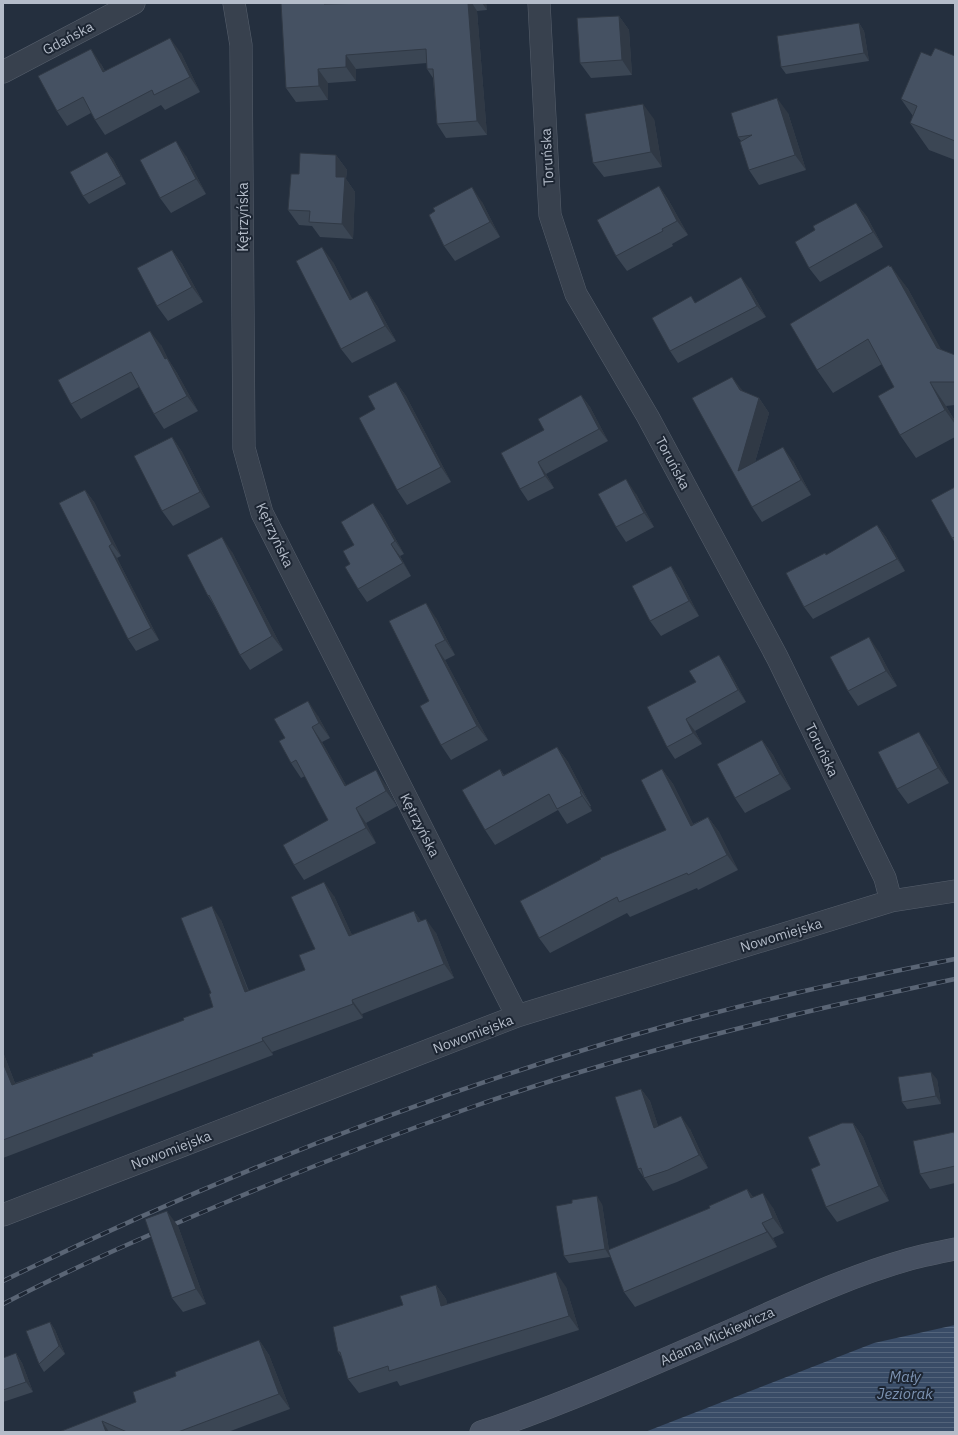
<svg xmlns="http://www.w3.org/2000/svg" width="958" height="1435" viewBox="0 0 958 1435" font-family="'IBM Plex Sans',sans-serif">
<defs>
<pattern id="water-rules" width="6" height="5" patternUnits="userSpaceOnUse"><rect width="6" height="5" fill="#394c67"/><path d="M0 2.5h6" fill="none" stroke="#53647b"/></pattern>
</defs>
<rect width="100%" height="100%" fill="#242f3e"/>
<!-- water -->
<path fill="url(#water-rules)" d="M955 1325V1432H645L874 1343Z"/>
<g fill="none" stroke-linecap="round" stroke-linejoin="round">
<defs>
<path id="street" d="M234 3 241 45 244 448 262 513 517 1016
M539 3 550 215 576 294 648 417 777 657 885 878 891 901
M3 72 134 3
M3 1215 517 1016 891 901 955 891"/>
<path id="secondary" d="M481 1432C564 1404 645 1368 725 1333 786 1306 846 1277 910 1259 925 1255 940 1252 955 1249"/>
</defs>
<!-- street casing -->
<use href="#street" stroke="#565f6c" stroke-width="23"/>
<!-- secondary casing -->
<use href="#secondary" stroke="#565f6c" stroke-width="23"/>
<!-- street -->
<use href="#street" stroke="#38414e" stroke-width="22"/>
<!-- secondary -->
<use href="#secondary" stroke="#465061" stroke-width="22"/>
<defs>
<path id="rail" d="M3 1281C217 1177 439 1089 669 1025 763 999 859 978 955 959
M3 1304C76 1266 153 1233 229 1201 310 1167 392 1135 475 1106 631 1052 793 1013 955 979"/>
</defs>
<!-- rail casing -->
<use href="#rail" stroke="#5a6575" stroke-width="4.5"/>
<!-- rail -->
<use href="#rail" stroke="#1d2633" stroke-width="3" stroke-dasharray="9" stroke-linecap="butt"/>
</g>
<!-- wall -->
<path fill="#3b4654" d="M373 3H486L487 10 477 11 487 135 446 138 437 124 433 78 427 69V63L356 69V81L328 83V100L296 102 286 88 333 4Z
M619 16 629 30 632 75 591 78 580 63Z
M859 23 864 31 869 61 786 74 781 67Z
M181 53 200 92 165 110 161 105 105 135 95 120 91 113 67 126 57 111 101 64 105 71Z
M931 56H955V160L929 150 910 123 913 116 901 99Z
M788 113 806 170 759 185 749 170 741 141 738 137Z
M654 119 662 167 604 177 593 163Z
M107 152 113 159 126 184 89 204 83 196Z
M336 155 347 170 346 179 355 192 353 239 320 237 312 226 299 225 288 210 299 174Z
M186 156 206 194 171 213 160 198Z
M659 186 669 201 688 235 672 244 673 246 627 271 616 256Z
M482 202 500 237 455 261 444 246 435 211Z
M856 203 867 217 883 247 820 282 809 268 815 230Z
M172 250 182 264 203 302 168 321 157 306Z
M333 262 352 299 367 291 377 306 396 341 352 363 341 349Z
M890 267 908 289 941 350 955 355V405L946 406 955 421V437L916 458 900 435 894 387 882 364 833 393 817 370Z
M750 289 766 317 678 363 670 351 691 296 695 303Z
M161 345 168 359 177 373 198 411 164 429 154 414 139 387 81 419 71 404Z
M396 382 406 396 451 482 407 505 397 490 375 409Z
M743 392 759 398 769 413 755 462 793 461 811 495 762 522 752 507Z
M581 395 590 407 608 441 546 474 554 488 528 501 520 489 544 430Z
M172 437 182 452 210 507 173 526 162 511Z
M955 487V543L952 538Z
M85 490 94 502 121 556 117 558 159 640 136 651 128 639Z
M636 494 654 527 626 542 616 527Z
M373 503 382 515 404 554 400 556 411 576 367 602 358 589 350 564 354 545Z
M877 525 886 537 905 571 813 619 804 607 825 553 827 555Z
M232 552 283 650 250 670 240 655 213 604 208 596Z
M671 566 681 581 699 616 661 636 650 621Z
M436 618 455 655 445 660 488 740 451 760 441 745 429 701Z
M879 652 897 686 858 706 848 691Z
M719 655 727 667 746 702 695 731 702 744 675 759 667 747 696 682Z
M318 716 330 738 322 742 346 785H386L397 806 366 823 376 843 304 880 294 865 328 820 305 776 301 778 291 763Z
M762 740 773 755 791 789 745 813 735 798Z
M929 746 949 783 908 804 897 789Z
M557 747 568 762 591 806H590L592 811 567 824 558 810 495 845 485 830 500 769 504 775Z
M662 769 673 784 693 824 708 817 719 832 738 870 698 890 697 888 630 917 627 913 550 953 539 938 666 830Z
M334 896 352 935 414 911 421 921 436 933 454 978 362 1014 363 1018 272 1052 273 1055 3 1158V1052L15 1083 93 1056 184 1020 213 1007 211 993 221 920 249 991 305 970 315 949Z
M937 1079 941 1104 907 1109 902 1102Z
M641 1089 650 1101 658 1126 690 1129 708 1168 677 1182 653 1191 638 1169Z
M853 1123 863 1137 889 1201 837 1222 826 1207 820 1165Z
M954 1132 955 1133V1183L930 1189 920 1174Z
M747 1189 753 1197 773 1208 784 1233 773 1238 777 1247 635 1307 624 1292 610 1254V1257L569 1263 564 1256 602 1204 609 1250 710 1208Z
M178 1226 206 1304 183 1312 172 1298Z
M436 1285 446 1299 447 1304 566 1287 579 1330 400 1386 397 1381 359 1393 348 1379 342 1358 338 1352 403 1305Z
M50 1322 55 1330 65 1354 44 1372 39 1364Z
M259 1340 269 1355 290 1409 228 1432H59L136 1402 176 1376Z
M16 1353 22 1363 33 1392 3 1402V1358Z"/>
<!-- shaded-wall -->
<path fill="#303945" d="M324 3H333V18L324 4Z
M468 3H472L477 11 487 135 477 121Z
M482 3H486L487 10Z
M619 16 629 30 632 75 622 60Z
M859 23 864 31 869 61 864 53Z
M170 38 181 53 200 92 190 77Z
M91 49 101 64 113 87 103 72Z
M346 55 356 69V81L346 67Z
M318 69 328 83V100L319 86Z
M777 98 788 113 806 170 795 155Z
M643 104 654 119 662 167 651 152Z
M176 141 186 156 206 194 196 179Z
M107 152 113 159 126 184 121 176Z
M336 155 347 170 346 179 355 192 353 239 342 224 336 177Z
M659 186 669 201 688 235 677 221Z
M472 187 482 202 500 237 490 222Z
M856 203 867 217 883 247 873 232Z
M322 247 333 262 361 315 350 300Z
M172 250 182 264 203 302 192 287Z
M891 266 908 289 953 371 937 348Z
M741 277 750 289 766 317 757 306Z
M367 291 377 306 396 341 385 326Z
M150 331 161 345 168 359 177 373 198 411 187 396 165 359Z
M732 377 743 391 740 390Z
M396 382 406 396 451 482 441 467Z
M930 382 946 406 955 421V424L945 410Z
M581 395 590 407 608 441 599 429Z
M759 398 769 413 748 486 738 471Z
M172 437 182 452 210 507 200 492Z
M783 447 793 461 811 495 801 480Z
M538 462 546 474 554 488 545 476Z
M626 479 636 494 654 527 644 513Z
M85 490 94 502 121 556 112 544Z
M373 503 382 515 404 554 395 541Z
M877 525 886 537 905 571 897 559Z
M222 537 232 552 283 650 272 636Z
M391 544 400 556 411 576 403 563Z
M109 546 117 558 159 640 151 628Z
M671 566 681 581 699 616 689 601Z
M426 603 436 618 455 655 445 640Z
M869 637 879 652 897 686 886 671Z
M435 645 445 660 488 740 477 726Z
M719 655 727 667 746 702 738 690Z
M308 701 318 716 330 738 319 723Z
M686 719 695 731 702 744 693 733Z
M312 727 322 742 355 801 345 786Z
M919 732 929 746 949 783 938 768Z
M762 740 773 755 791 789 780 774Z
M557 747 568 762 591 806 581 791Z
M662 769 673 784 701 840 691 826Z
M376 770 386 785 397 806 386 791Z
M580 792 590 806 592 811 582 796Z
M356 808 366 823 376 843 366 828Z
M708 817 719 832 738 870 727 855Z
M324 882 334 896 359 950 349 936Z
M212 906 221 920 254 1006 245 992Z
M414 911 424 925 418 922Z
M426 919 436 933 454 978 444 964Z
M352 1000 362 1014 363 1018 353 1004Z
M262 1038 272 1052 273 1055 263 1041Z
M3 1052 21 1099 12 1085 3 1063Z
M931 1072 937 1079 941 1104 936 1096Z
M641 1089 650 1101 663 1141 654 1128Z
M681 1116 690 1129 708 1168 699 1155Z
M853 1123 863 1137 889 1201 879 1186Z
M747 1189 758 1204 751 1198Z
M763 1193 773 1208 784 1233 773 1218Z
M597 1196 602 1204 610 1257 605 1249Z
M167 1211 178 1226 206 1304 196 1289Z
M762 1223 773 1238 777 1247 767 1232Z
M556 1272 566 1287 579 1330 569 1316Z
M436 1285 446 1299 452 1320 441 1306Z
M50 1322 55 1330 65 1354 59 1346Z
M259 1340 269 1355 290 1409 279 1394Z
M16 1353 22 1363 33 1392 26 1382Z
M102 1421 109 1432H106Z"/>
<!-- building -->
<path fill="#455162" stroke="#303945" d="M281 3H324V4L373 3H468L477 121 437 124 433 69H427L426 49 346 55V67L318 69 319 86 286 88Z
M619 16 622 60 580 63 577 18Z
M859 23 864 53 781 67 777 36Z
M170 38 190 77 154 95 152 90 95 120 83 97 57 111 38 76 91 49 103 72Z
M935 48 955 56V141L910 123 917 106 901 99 921 52 931 56Z
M777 98 795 155 749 170 740 142 752 135 738 137 731 113Z
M643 104 651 152 593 163 585 114Z
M176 141 196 179 160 198 140 160Z
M107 152 121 176 83 196 70 172Z
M300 153 336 155V177H345L342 224 309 222 310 211 288 210 291 174H299Z
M659 186 677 221 662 229 663 231 616 256 597 220Z
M472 187 490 222 444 246 429 215 435 211 433 208Z
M856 203 873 232 809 268 795 242 815 230 813 226Z
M322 247 350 300 367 291 385 326 341 349 296 261Z
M172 250 192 287 157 306 137 268Z
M889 265 890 267 891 266 937 348 955 355V382H930L945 410 900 435 878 396 894 387 868 339 817 370 790 324Z
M741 277 757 306 670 351 652 318 691 296 695 303Z
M150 331 165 359 167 358 187 396 154 414 131 372 71 404 58 380Z
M732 377 740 390 759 398 738 471 783 447 801 480 752 507 692 398Z
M396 382 441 467 397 490 359 418 375 409 368 396Z
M581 395 599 429 538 462 545 476 520 489 501 453 544 430 538 419Z
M172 437 200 492 162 511 134 456Z
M626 479 644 513 616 527 598 494Z
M955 487V537L952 538 931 500Z
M85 490 112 544 109 546 151 628 128 639 59 503Z
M373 503 395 541 391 544 403 563 358 589 345 567 350 564 343 551 354 545 341 522Z
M877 525 897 559 804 607 786 573 825 553 826 555Z
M222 537 272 636 240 655 209 595 208 596 187 555Z
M671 566 689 601 650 621 632 586Z
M426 603 445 640 435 645 477 726 441 745 420 706 429 701 389 621Z
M869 637 886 671 848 691 830 657Z
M719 655 738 690 686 719 693 733 667 747 647 707 696 682 689 671Z
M308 701 319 723 312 727 345 786 376 770 386 791 356 808 366 828 294 865 283 845 328 820 296 760 291 763 279 741 285 738 274 719Z
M919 732 938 768 897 789 878 752Z
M762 740 780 774 735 798 717 764Z
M557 747 581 791 580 792 582 796 557 809 549 794 485 830 462 790 500 769 503 776Z
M662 769 691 826 708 817 727 855 688 875 687 873 619 902 617 897 539 938 520 901 601 859 600 858 666 830 641 780Z
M324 882 349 936 414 911 418 922 426 919 444 964 352 1000 353 1004 262 1038 263 1041 3 1140V1063L12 1085 93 1056 92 1054 184 1020 183 1018 213 1007 209 994 211 993 181 918 212 906 245 992 305 970 299 955 315 949 291 897Z
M931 1072 936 1096 902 1102 898 1077Z
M641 1089 654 1128 681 1116 699 1155 668 1170 644 1178 641 1168 638 1169 615 1097Z
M842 1123H853L879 1186 826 1207 811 1169 820 1165 808 1137Z
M954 1132 955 1137V1166L920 1174 913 1141Z
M747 1189 751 1198 763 1193 773 1218 762 1223 767 1232 624 1292 608 1250 710 1208 709 1206Z
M597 1196 605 1249 564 1256 556 1206 572 1203V1200Z
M167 1211 196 1289 172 1298 145 1219Z
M556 1272 569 1316 389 1371 388 1366 348 1379 340 1352H338L333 1327 403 1305 400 1296 436 1285 441 1306Z
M50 1322 59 1346 39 1364 26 1331Z
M259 1340 279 1394 178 1432H127L102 1421 106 1432H59L136 1402 133 1392 176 1376 175 1372Z
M16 1353 26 1382 3 1390V1358Z"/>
<g text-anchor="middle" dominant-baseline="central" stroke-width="4" stroke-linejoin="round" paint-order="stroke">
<!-- street labels -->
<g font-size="14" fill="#b4bcc9" stroke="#1d2633">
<text transform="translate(68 38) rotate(-28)">Gdańska</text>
<text transform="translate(547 157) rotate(-93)">Toruńska</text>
<text transform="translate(243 217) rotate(-90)">Kętrzyńska</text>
<text transform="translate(673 463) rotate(62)">Toruńska</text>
<text transform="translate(275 535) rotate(65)">Kętrzyńska</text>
<text transform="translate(822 750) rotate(64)">Toruńska</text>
<text transform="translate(420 825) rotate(63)">Kętrzyńska</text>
<text transform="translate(781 935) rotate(-17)">Nowomiejska</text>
<text transform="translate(473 1034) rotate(-21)">Nowomiejska</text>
<text transform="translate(171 1150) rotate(-21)">Nowomiejska</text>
<text transform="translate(717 1336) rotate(-24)">Adama Mickiewicza</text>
</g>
<!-- water labels -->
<g font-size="15" font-style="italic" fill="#7c92b1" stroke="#1d2633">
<text x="905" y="1376">Mały<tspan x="905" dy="17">Jeziorak</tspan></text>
</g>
</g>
<!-- border -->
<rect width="958" height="1435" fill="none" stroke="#b4bcc9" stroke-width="8"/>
</svg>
